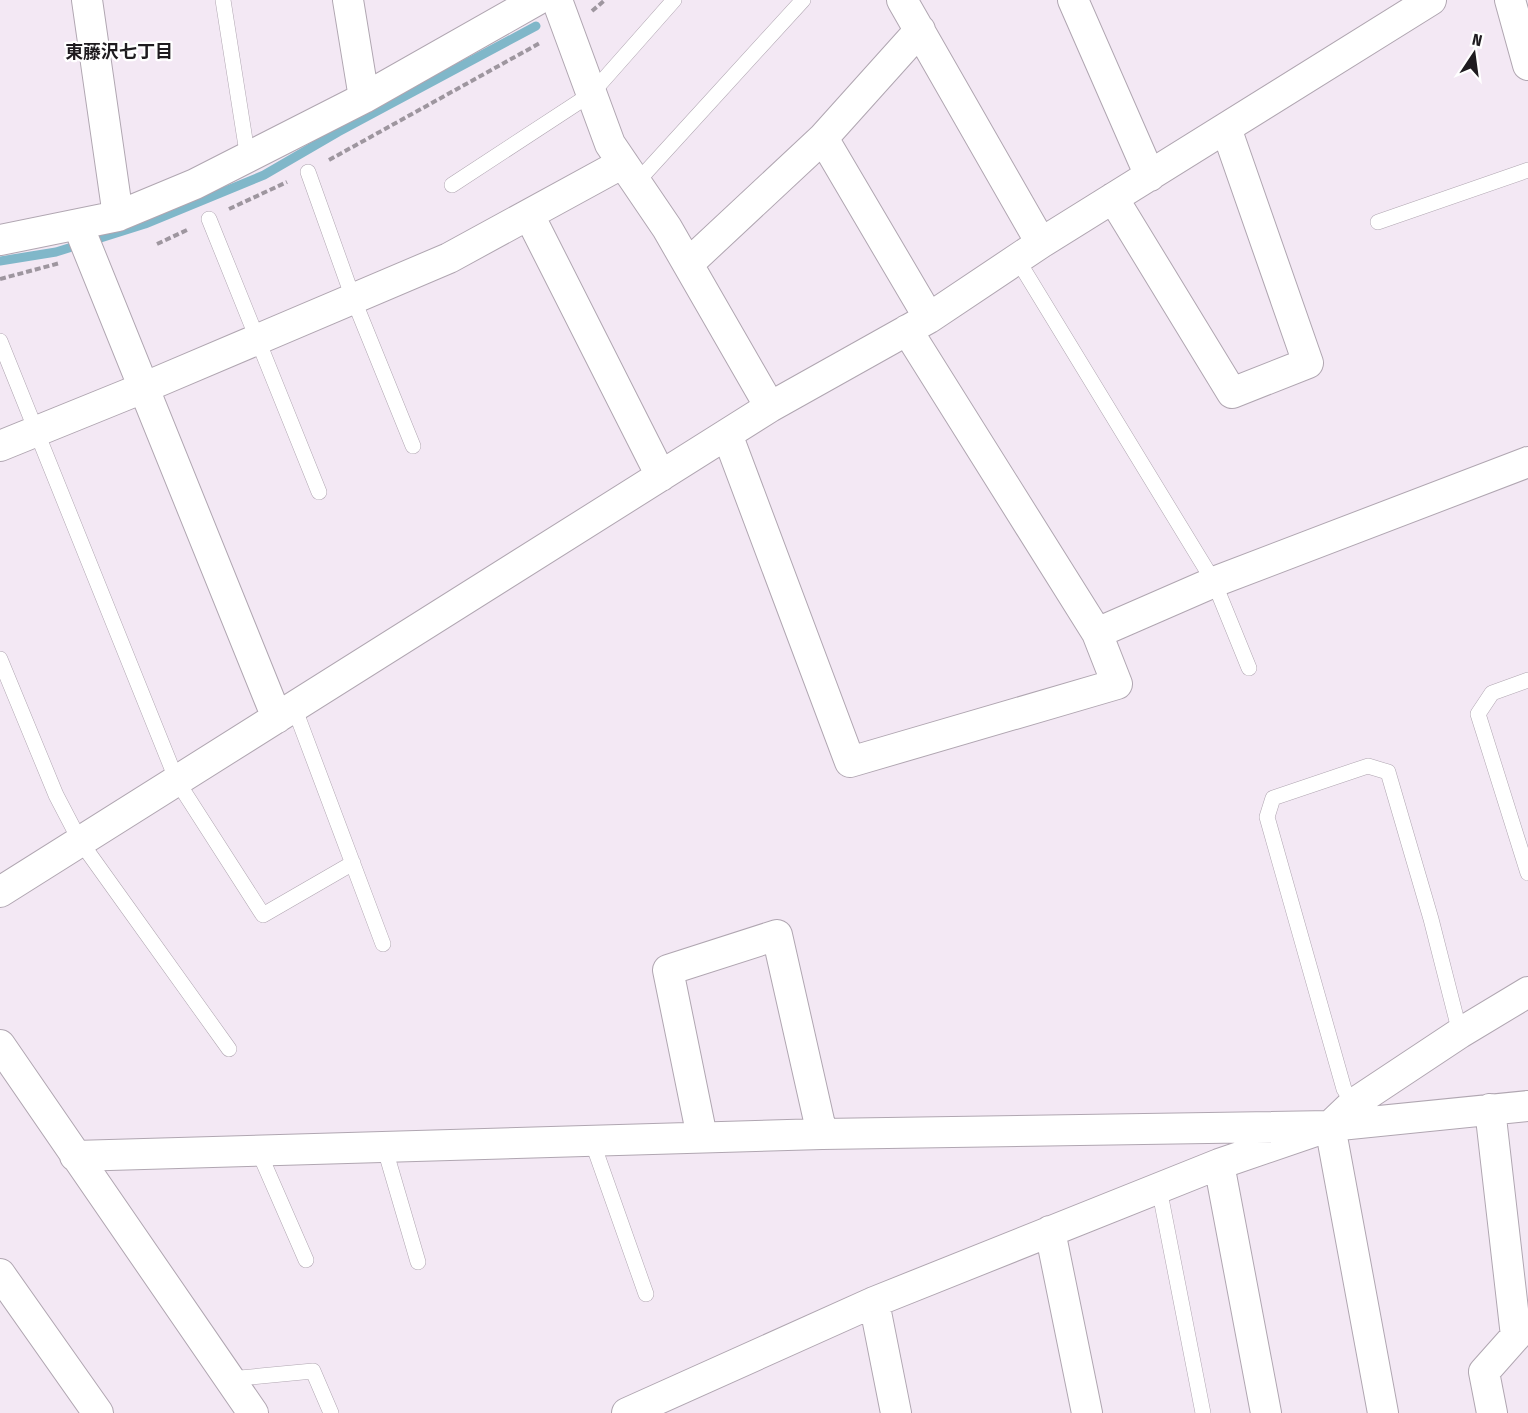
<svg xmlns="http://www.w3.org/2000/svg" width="1528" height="1413" viewBox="0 0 1528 1413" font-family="'Fira Sans Condensed','Noto Sans JP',sans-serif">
<rect width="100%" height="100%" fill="#f3e8f4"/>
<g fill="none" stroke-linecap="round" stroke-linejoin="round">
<!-- stream -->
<path stroke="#80b7c9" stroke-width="9" d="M0 261 56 252 145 224 264 175 338 132 536 26"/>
<defs>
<path id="lane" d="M223 0 248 159
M308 172 353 298 413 446
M636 183 803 0
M452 185 591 94 674 0
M209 219 319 492
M1378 222 1528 170
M1017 259 1214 582 1249 668
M0 341 177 781 263 915 353 863
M0 659 56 795 80 841 229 1049
M1528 680 1492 693 1478 714 1528 873
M294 707 383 944
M1353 1104 1344 1089 1267 817 1273 798 1368 766 1388 772 1431 919 1460 1033
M592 1141 646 1294
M384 1146 418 1262
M258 1150 306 1260
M1159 1188 1203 1413
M229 1379 313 1371 331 1413"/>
<path id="street" d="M87 0 118 216
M348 0 364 98
M557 0 610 144 667 228 770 407
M902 0 1041 243
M1073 0 1150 176
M1510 0 1528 65
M823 138 929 318
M1113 198 1232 393 1308 363 1226 128
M529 215 661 476
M78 225 277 718
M0 240 118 216 195 184 364 98 537 0
M688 264 823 138 920 30
M907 330 1097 633
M727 434 850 762 1117 684 1097 633 1214 582 1528 462
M0 446 143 388 449 258 623 163
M0 892 770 407 929 318 1041 243 1431 0
M0 1045 253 1413
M1490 1109 1516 1336 1484 1372 1492 1413
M1330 1126 1383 1413
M702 1137 668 970 777 935 822 1134
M75 1156 822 1134 1330 1126 1528 1106
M1219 1164 1266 1413
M1050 1231 1087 1413
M0 1274 98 1413
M874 1302 896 1413
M627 1413 874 1302 1219 1164 1330 1126 1353 1104 1460 1033 1528 992"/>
</defs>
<!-- lane casing -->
<use href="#lane" stroke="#b0a6b1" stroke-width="16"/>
<!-- street casing -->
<use href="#street" stroke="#b0a6b1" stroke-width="32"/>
<!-- path -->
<path stroke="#9e969f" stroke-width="4" stroke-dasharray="6 3" stroke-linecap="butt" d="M592 11 605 0
M329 160 540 43
M229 209 287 182
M157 244 187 230
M0 279 60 263"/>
<!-- lane -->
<use href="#lane" stroke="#fff" stroke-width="15"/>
<!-- street -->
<use href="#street" stroke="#fff" stroke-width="30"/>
</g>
<g text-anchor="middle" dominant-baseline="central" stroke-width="4.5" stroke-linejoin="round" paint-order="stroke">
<!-- neighbourhood labels -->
<g font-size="18" font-weight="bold" fill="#1e1b1f" stroke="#fff">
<text x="119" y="52">東藤沢七丁目</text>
</g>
</g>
<!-- north arrow -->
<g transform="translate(1474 54) rotate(13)" stroke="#ffffff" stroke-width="4.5" paint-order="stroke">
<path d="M0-4.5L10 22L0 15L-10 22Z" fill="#1e1b1f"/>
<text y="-9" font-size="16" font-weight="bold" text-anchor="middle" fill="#1e1b1f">N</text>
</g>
</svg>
